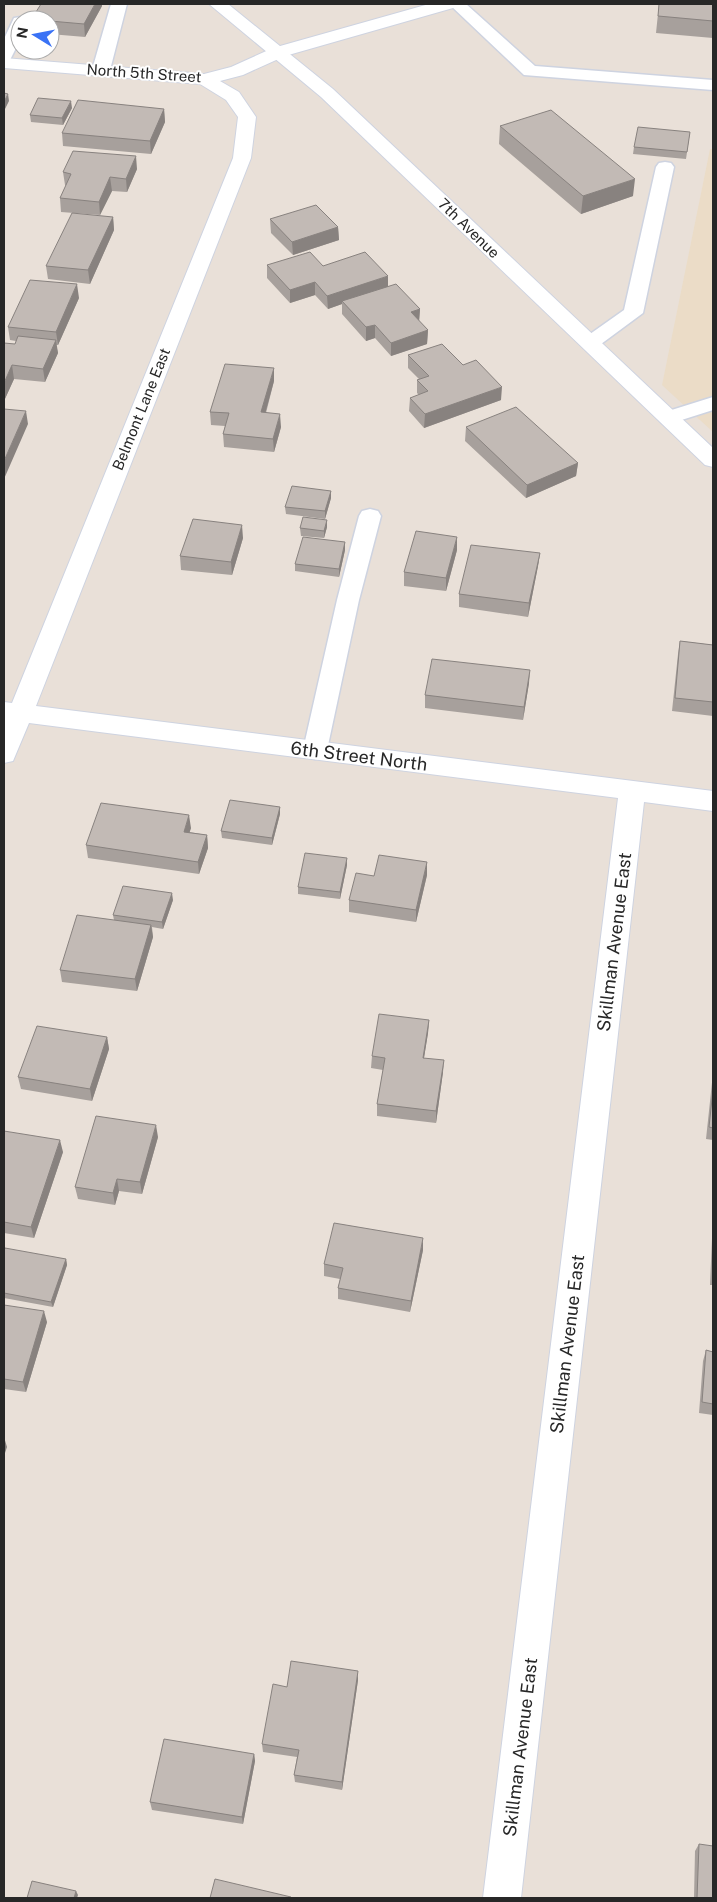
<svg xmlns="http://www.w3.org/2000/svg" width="717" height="1902" viewBox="0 0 717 1902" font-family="'Public Sans',sans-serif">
<rect width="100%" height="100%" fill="#e9e0d8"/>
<!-- education -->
<path fill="#ebdcc7" d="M710 149H713V432L662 385Z"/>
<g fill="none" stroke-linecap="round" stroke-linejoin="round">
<defs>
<path id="service" d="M111 4H127L110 70 107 74H95L92 70Z
M449 4H466L535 66 713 80V90L524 75Z
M20 17 27 20H20V40L10 60 4 61V39L14 18Z
M665 162 671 163 674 167 643 313 597 347 590 349 583 347 580 343 583 339 624 310 656 167 659 163Z
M713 397V410L669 424 662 423 659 418 662 413Z
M370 509 378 511 381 516 359 600 327 750 324 756 315 759 306 756 303 750 337 600 359 516 362 511Z"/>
<path id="minor" d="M429 4H456L453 8 285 56 243 75 220 81 239 92 256 117 251 158 36 706 713 791V811L644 802 521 1898H483L618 798 29 723 13 761 4 763V702L12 703 233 158 238 117 226 100 200 84 4 68V58L204 74 231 67 273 48Z"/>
<path id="tertiary" d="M209 4H228L333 89 713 448V467L705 465 321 97Z"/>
</defs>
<!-- service casing -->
<use href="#service" stroke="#ced3e0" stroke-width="3"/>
<!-- minor casing -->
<use href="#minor" stroke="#ced3e0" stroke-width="2"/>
<!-- tertiary casing -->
<use href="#tertiary" stroke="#ced3e0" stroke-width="2"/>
<!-- service -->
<use href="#service" fill="#fff" fill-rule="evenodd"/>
<!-- minor -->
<use href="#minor" fill="#fff" fill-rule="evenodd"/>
<!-- tertiary -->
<use href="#tertiary" fill="#fff" fill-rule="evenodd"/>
</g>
<!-- wall -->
<path fill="#a7a09c" d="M659 4H713V38L656 33Z
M102 6 85 37 50 34V20Z
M72 108 63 125 31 122 30 115Z
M164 109 165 122 151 154 63 146 62 133Z
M500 126 633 196 581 214 499 144Z
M690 132 686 159 633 154 634 147Z
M137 169 127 192 112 191 100 215 61 212 60 198 66 186 65 185 63 172Z
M113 217 114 230 90 284 48 279 46 266Z
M270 219 338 227 339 240 293 255 271 233Z
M267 265 323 266 388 286 420 309 419 321 428 330 427 344 391 356 375 338 366 341 342 314V304L328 309 315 295 290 303 267 278Z
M79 298 58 345H56L58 353 45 382 14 379 4 401 15 344 16 341 10 340 8 327Z
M408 355 463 365 501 400 424 428 409 411 410 398 419 395 417 393V380L419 379 408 368Z
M274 381 266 413 281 427 274 452 224 447 223 434 225 426 211 425 210 412Z
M466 427 578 463 576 476 526 498 465 441Z
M331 491V498L325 519 286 514 285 507Z
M327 520V527L324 538 301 536 300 528Z
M243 538 232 575 181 570 180 556Z
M345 542V550L339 577 295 571V564Z
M457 550 446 591 404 586V572Z
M540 553 538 566 528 617 459 607V594Z
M680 641 713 645V716L672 711 678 654Z
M529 683 523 720 425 708V695Z
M280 807V814L272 845 222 838 221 831Z
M191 828 189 832 207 835 208 848 199 874 88 858 86 845Z
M347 865 340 899 298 894V887Z
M427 875 416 922 349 912V900L374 876Z
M173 900 163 929 152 927 153 937 137 991 62 982 60 970 114 920 113 915Z
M429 1020 428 1033 424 1058 443 1072 436 1123 377 1116V1104L383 1070 371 1068 372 1056Z
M107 1037 109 1049 92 1101 21 1089 18 1077Z
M713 1073V1140L706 1139Z
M4 1131 63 1152 34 1238 4 1233Z
M158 1137 142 1194 119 1191 115 1205 78 1199 75 1187Z
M713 1215V1285H710Z
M423 1250 410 1312 338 1299V1288L340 1279 324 1276V1264Z
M4 1251 66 1259 67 1265 53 1307 4 1298Z
M4 1305 47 1322 26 1392 4 1389Z
M706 1350 713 1352V1415L699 1413 703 1361Z
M358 1680 342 1790 295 1782 294 1775 297 1757 263 1752 262 1744 287 1687Z
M254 1754 255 1761 243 1824 152 1810 150 1802Z
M699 1844 713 1898H694L695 1851Z"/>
<!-- shaded-wall -->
<path fill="#88827f" d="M95 4H102V6L85 37 84 24Z
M8 94 9 101 4 111V102Z
M71 101 72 108 63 125 62 118Z
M164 109 165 122 151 154 150 141Z
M136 156 137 169 127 192 126 179Z
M110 177 112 191 100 215 99 202Z
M635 179 633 196 581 214 583 196Z
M113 217 114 230 90 284 88 270Z
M338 227 339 240 293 255 292 242Z
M388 276V289L342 301V304L328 309 327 296Z
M315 282V295L290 303V290Z
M77 284 79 298 58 345 56 332Z
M420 309 419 322 411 312Z
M375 325V338L366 341V327Z
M428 330 427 344 391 356V343Z
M56 340 58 353 45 382 43 369Z
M12 365 14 379 4 401V383Z
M274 368V381L262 425 261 412Z
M502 387 501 400 424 428 425 414Z
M26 411 28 424 4 479V461Z
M280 414 281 427 274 452 273 439Z
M578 463 576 476 526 498 527 485Z
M331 491V498L325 519V511Z
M327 520V527L324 538V531Z
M242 525 243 538 232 575 231 562Z
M457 537V550L446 591V578Z
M345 542V550L339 577V569Z
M540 553 538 566 528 617 529 603Z
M530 670 529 683 523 720 524 707Z
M280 807V814L272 845V838Z
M189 815 191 828 186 844 184 832Z
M207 835 208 848 199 874 198 862Z
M347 858V865L340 899V892Z
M427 862V875L416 922V910Z
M172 893 173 900 163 929 162 922Z
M151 925 153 937 137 991 135 979Z
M429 1020 428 1033 422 1070 423 1058Z
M107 1037 109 1049 92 1101 90 1089Z
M444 1060 443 1072 436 1123V1111Z
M156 1125 158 1137 142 1194 140 1182Z
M60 1140 63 1152 34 1238 31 1227Z
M117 1179 119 1191 115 1205 113 1193Z
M423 1238V1250L410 1312 411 1301Z
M66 1259 67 1265 53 1307 51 1302Z
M44 1311 47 1322 26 1392 23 1382Z
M4 1437 7 1447 4 1456Z
M358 1671V1680L342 1790V1782Z
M254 1754 255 1761 243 1824 242 1817Z
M76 1891 78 1895 77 1898H74Z"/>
<!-- building -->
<path fill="#c2bab5" stroke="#88827f" d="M41 4H95L84 24 50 21V20H31Z
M659 4H713V21L658 16Z
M4 93 8 94 4 102Z
M38 98 71 101 62 118 30 115Z
M78 100 164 109 150 141 62 133Z
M551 110 635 179 583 196 500 126Z
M638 127 690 132 687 152 634 147Z
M73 151 136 156 126 179 110 177 99 202 60 198 71 174 63 172Z
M316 205 338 227 292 242 270 219Z
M72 213 113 217 88 270 46 266Z
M310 252 323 266 365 252 388 276 327 296 315 282 290 290 267 265Z
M30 280 77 284 56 332 8 327Z
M396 284 420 309 411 312 428 330 391 343 375 325 366 327 342 301Z
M18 336 56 340 43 369 12 365 4 383V343L15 344Z
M442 344 463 365 476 360 502 387 425 414 410 398 428 391 417 380 429 376 408 355Z
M225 364 274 368 261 412 280 414 273 439 223 434 229 413 210 412Z
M516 407 578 463 527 485 466 427Z
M4 409 26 411 4 461Z
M292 486 331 491 325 511 285 507Z
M303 517 327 520 324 531 300 528Z
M193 519 242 525 231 562 180 556Z
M416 531 457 537 446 578 404 572Z
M303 537 345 542 339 569 295 564Z
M471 545 540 553 529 603 459 594Z
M680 641 713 645V702L675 698Z
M432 659 530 670 524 707 425 695Z
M230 800 280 807 272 838 221 831Z
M101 803 189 815 184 832 207 835 198 862 86 845Z
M305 853 347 858 340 892 298 887Z
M379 855 427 862 416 910 349 900 356 873 374 876Z
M123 886 172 893 162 922 113 915Z
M77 915 151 925 135 979 60 970Z
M379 1014 429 1020 423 1058 444 1060 436 1111 377 1104 385 1058 372 1056Z
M37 1026 107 1037 90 1089 18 1077Z
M713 1090V1128L709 1127Z
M96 1116 156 1125 140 1182 117 1179 113 1193 75 1187Z
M4 1131 60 1140 31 1227 4 1222Z
M334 1223 423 1238 411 1301 338 1288 343 1268 324 1264Z
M5 1248 66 1259 51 1302 4 1293V1251Z
M4 1305 44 1311 23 1382 4 1379Z
M706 1350 713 1352V1404L702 1402Z
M291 1661 358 1671 342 1782 294 1775 299 1750 262 1744 273 1684 287 1687Z
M164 1739 254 1754 242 1817 150 1802Z
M699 1844 713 1846V1898H697Z
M215 1879 291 1897V1898H210Z
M32 1881 76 1891 74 1898H27Z"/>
<g text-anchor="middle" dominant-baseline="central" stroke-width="4" stroke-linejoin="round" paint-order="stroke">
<!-- far-street labels -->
<g font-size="15" fill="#272727" stroke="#fff">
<text transform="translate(144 73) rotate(4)">North 5th Street</text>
<text transform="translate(469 228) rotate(44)">7th Avenue</text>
<text transform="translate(141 409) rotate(-68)">Belmont Lane East</text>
</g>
<!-- street labels -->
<g font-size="18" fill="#272727" stroke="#fff">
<text transform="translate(359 756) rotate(7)">6th Street North</text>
<text transform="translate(614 942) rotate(-83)">Skillman Avenue East</text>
<text transform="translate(567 1344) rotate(-83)">Skillman Avenue East</text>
<text transform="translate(520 1747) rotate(-83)">Skillman Avenue East</text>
</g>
</g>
<!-- border -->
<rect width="717" height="1902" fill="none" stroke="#272727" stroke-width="10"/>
<!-- north arrow -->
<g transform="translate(35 35) rotate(280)"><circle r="24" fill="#ffffff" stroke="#a9a9a9"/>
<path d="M0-4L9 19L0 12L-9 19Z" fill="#3a72f5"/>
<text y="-8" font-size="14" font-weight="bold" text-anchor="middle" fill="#272727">N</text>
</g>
</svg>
